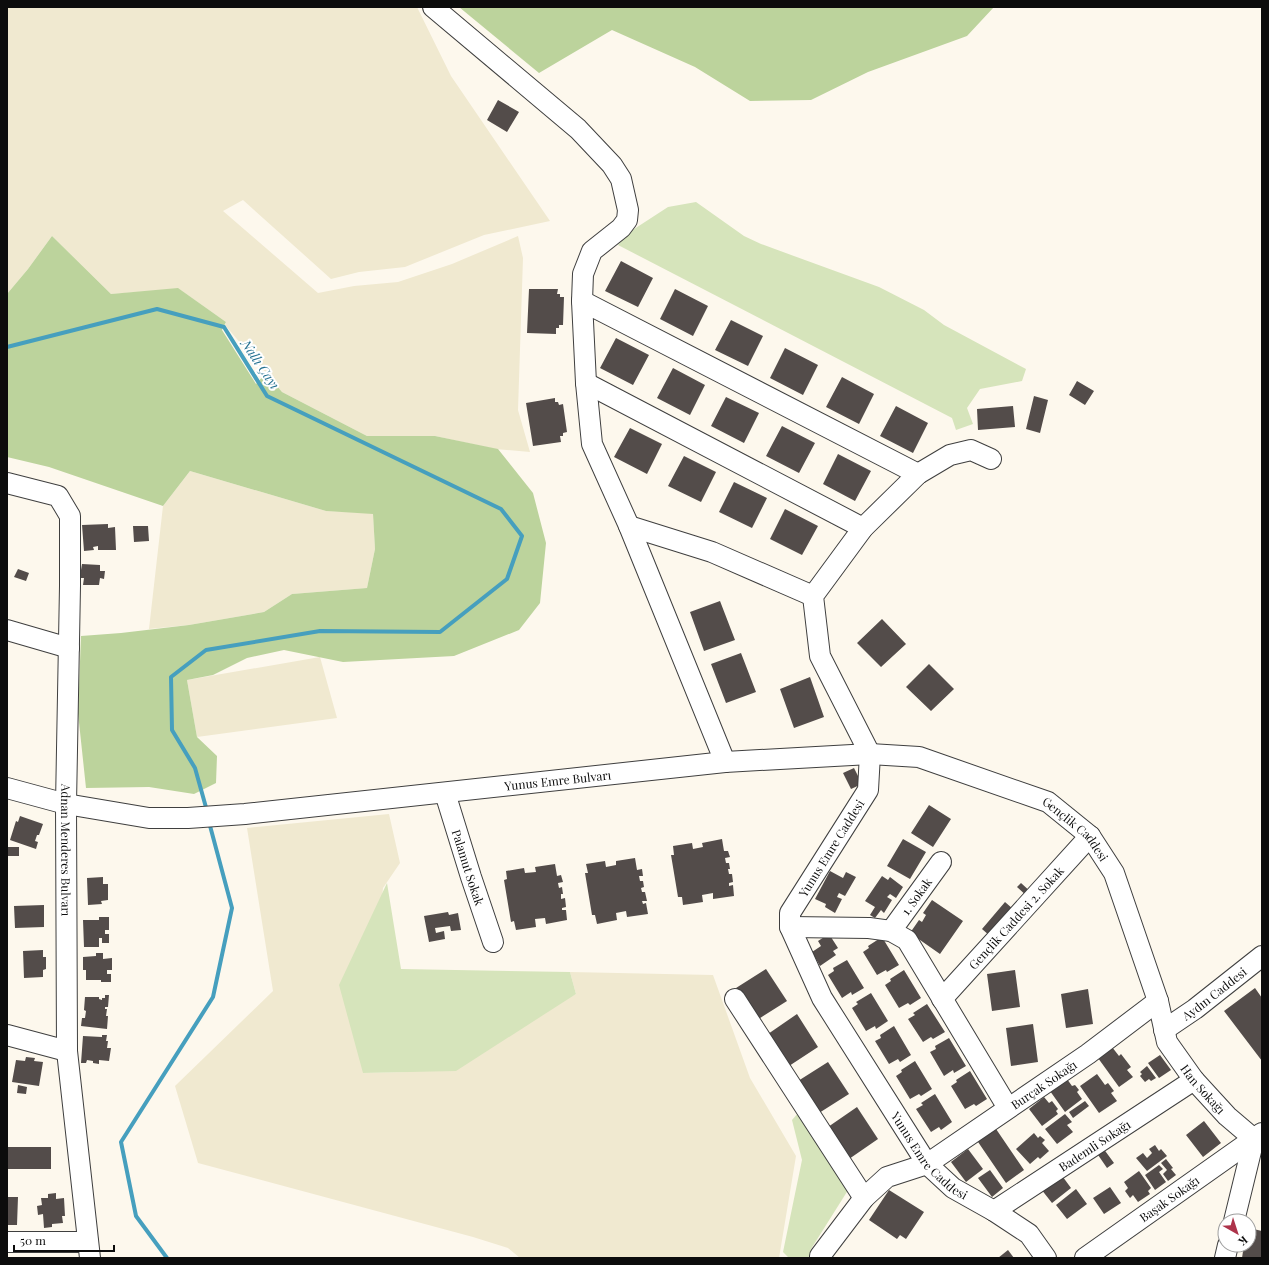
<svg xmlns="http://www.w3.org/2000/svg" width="1269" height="1265" viewBox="0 0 1269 1265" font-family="'Playfair Display',serif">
<rect width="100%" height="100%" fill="#fdf8ed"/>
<!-- farmland -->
<path fill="#f0e9d0" d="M7 7H417L451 76 550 221 484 235 405 267 359 272 331 279 243 200 223 211 318 293 354 286 398 282 452 264 518 236 523 258 518 410 530 452 495 449 435 436H367L282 392 225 325 226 322 179 289 111 294 52 236 28 269 7 294Z
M190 471 326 511 373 513 375 549 367 588 292 594 264 612 189 625 149 629 163 506Z
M320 657 337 718 197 737 187 680Z
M389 814 400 863 383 888 363 1073 408 1072 576 994 570 972 713 975 750 1078 796 1156 779 1258H520L508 1248 473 1237 198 1163 175 1086 273 991 247 828Z"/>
<!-- green -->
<path fill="#d6e4bb" d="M696 202 744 236 761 244 879 287 924 310 944 325 1026 369 1022 381 980 389 967 408 973 424 956 430 952 418 618 245 628 233 668 207Z
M387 883 401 969 570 972 576 994 456 1071 363 1073 339 985Z
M799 1112 850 1187 811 1249V1258H789L783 1252 802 1160 792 1120Z"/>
<!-- forest -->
<path fill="#bcd39c" d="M459 7H994L967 36 868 72 811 100 750 101 695 67 612 30 539 73Z
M52 236 111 294 178 288 226 322 222 330 256 384 266 373 282 392 367 436H435L498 449 533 493 546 543 540 603 519 630 454 656 343 662 284 650 247 658 213 675 187 680 197 737 217 756 216 783 194 794 149 787 86 788 78 713 81 636 121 633 189 625 264 612 292 594 367 588 375 549 373 514 326 511 190 471 163 506 49 467 7 457V294L28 269Z"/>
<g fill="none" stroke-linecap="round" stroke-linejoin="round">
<!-- stream -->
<path stroke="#469fbe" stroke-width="4" d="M7 347 157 309 224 327 267 396 501 509 522 536 507 579 440 632 320 631 206 650 171 677 172 730 195 768 207 811
M167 1258 136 1216 121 1142 213 997 232 908 209 822"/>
</g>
<!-- building -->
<path fill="#534c4a" d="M498 100 519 112 507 132 487 120Z
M621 261 653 278 638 307 605 291Z
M529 289H558L557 294H560V297H564L563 325H559V328H556V334L527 333Z
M675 289 708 306 693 336 660 319Z
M731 320 763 336 748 366 715 350Z
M616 338 649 355 633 385 600 368Z
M785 348 818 365 803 395 770 378Z
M673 368 705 385 690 415 657 398Z
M842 377 874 394 859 424 826 407Z
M1077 381 1094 391 1085 405 1069 395Z
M1034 396 1048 400 1040 433 1026 429Z
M726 397 759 413 744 443 711 426Z
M555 398V402H558L559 405 563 404 567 432 563 433V436H560L561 442 533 446 526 403Z
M896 406 928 423 913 453 880 436Z
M1013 406 1015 427 978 430 977 409Z
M782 426 815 443 799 473 766 456Z
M630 428 662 444 647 474 614 457Z
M838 454 871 471 855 501 823 484Z
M684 456 716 472 701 502 668 486Z
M734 482 767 498 752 528 719 512Z
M785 509 818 526 802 555 770 539Z
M108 524V528L115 527 116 550H98V546L93 547 94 550 84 551 82 525Z
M133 526H148L149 541 134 542Z
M82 564 100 565V571H105L104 579 100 578 99 585H83L84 578H79V570H81Z
M18 569 29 573 26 581 14 577Z
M720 601 735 640 704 651 690 612Z
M882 619 906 644 881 667 857 643Z
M741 653 756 692 726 703 711 664Z
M929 664 954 689 931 711 906 687Z
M810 677 824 717 794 728 780 689Z
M854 768 862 784 851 789 843 773Z
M929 805 951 819 933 847 911 833Z
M20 816 43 824 39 835H37L35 841 38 842 36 849 10 840 16 821 18 822Z
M722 839 724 851H728L730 857 725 858 726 863H729L730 869H728L729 874H732L733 882 729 883V886L733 885 734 896 713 899V893L702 895 703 902 683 905 682 897H678L671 855H674L673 846 692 843 693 849 703 847 702 843Z
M903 839 926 852 910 879 887 866Z
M7 847H19V856H7Z
M635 858 637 870 642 869 643 876H639L640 881H643L644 887 641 888 642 892H645L647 901H642L643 904 646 903 648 914 627 917 626 911 616 913 617 920 597 924 595 915H592L585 873H588L586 864 605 861 606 867 616 865V861Z
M555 864 557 876 561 875 563 882 558 883 559 888 562 887 563 894H561V899L565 898 566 907 562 908V910H566L567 920 546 924 545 918 535 919 536 927 516 930 514 921 511 922 504 880 507 879 506 871 524 868 525 873 536 872 535 867Z
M830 871 843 878 846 872 856 877 845 896 839 893 837 897 842 899 835 913 825 907 826 904 815 899Z
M882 876 888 880 890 877 903 887 896 898 890 894 887 897 892 900 884 913 881 910 875 918 870 915 875 907 865 901Z
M103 877V884H108V900L101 901 102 904 88 905 87 878Z
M1021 883 1032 893 1028 897 1017 887Z
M932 900 963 921 940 954 910 933 919 920 922 922 926 915 923 913Z
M1005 902 1013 909 990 936 982 929Z
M44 905V927L15 928 14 906Z
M448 912 449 915 458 913 461 930 451 931 450 926 435 928 436 933 444 931 445 939 429 942 424 916Z
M99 917H109V930H105V934H109V943H102V938H99V947H84L83 920H99Z
M829 934 838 948 833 951 836 955 820 966 812 952 821 946 818 941Z
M882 937 899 965 887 972 886 970 877 975 863 952 869 948 868 946Z
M43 950V957H46V969L43 970V977L24 978 23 951Z
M96 953H103V959L112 958V970H107V974H111V982H101V980H86V970H83V957L96 956Z
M847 960 864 988 852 995 851 992 842 998 828 975 834 971 833 968Z
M766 969 787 1001 757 1020 736 988Z
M904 970 921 998 910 1005 908 1003 899 1008 885 985 891 981 890 979Z
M1015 970 1020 1007 992 1011 987 974Z
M1255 988 1262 998V1061L1224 1011Z
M1088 989 1093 1024 1066 1028 1061 994Z
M871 993 888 1021 876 1029 875 1026 866 1031 852 1008 858 1004 856 1002Z
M105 995H109L108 1007H105V1009H107L106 1016H108L107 1029 81 1026 82 1018H85L86 1011 84 1010 85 997H99V999L102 1000V998H105Z
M927 1004 945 1032 933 1039 931 1037 923 1042 908 1019 915 1015 913 1013Z
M797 1014 818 1047 789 1066 768 1034Z
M1033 1024 1038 1062 1011 1066 1006 1028Z
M894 1026 911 1055 900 1062 898 1059 889 1064 875 1041 881 1038 880 1035Z
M102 1035H107L106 1041H108L107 1048H111L109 1061 99 1060V1064L93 1063V1061L87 1060 86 1063H81L83 1036 102 1037Z
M949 1038 966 1066 954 1073 953 1070 944 1076 930 1052 936 1049 935 1046Z
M1112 1047 1119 1056 1121 1054 1131 1067 1127 1070 1133 1077 1119 1087 1098 1058Z
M1160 1055 1171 1070 1159 1078 1148 1063Z
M26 1057 35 1058 34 1061 43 1062 39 1086 12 1082 16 1060 25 1061Z
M915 1061 932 1089 921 1096 919 1094 910 1099 896 1076 902 1072 901 1070Z
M828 1062 849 1094 819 1113 798 1081Z
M1147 1066 1156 1078 1151 1081 1149 1079 1145 1082 1140 1076 1142 1074 1140 1072Z
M970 1071 987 1099 976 1106 974 1104 965 1109 951 1086 957 1082 956 1080Z
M1097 1074 1105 1085 1108 1083 1114 1091 1111 1093 1117 1101 1099 1113 1080 1086Z
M1067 1079 1072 1086 1075 1085 1079 1090 1077 1092 1082 1099 1065 1112 1050 1091Z
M18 1085 27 1087 26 1094 17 1093Z
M935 1094 952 1122 941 1130 939 1127 931 1132 916 1109 923 1105 921 1103Z
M1044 1097 1049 1103 1052 1101 1058 1109 1056 1111 1058 1114 1042 1126 1029 1109Z
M1085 1101 1089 1106 1073 1118 1069 1112Z
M857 1107 878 1139 849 1159 828 1127Z
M1065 1114 1072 1122 1067 1125 1073 1132 1057 1144 1045 1129Z
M1204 1121 1221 1143 1203 1157 1186 1135Z
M994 1126 1024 1170 1006 1183 976 1139Z
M1034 1133 1038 1138 1040 1136 1045 1140 1042 1143 1049 1151 1040 1159 1038 1157 1030 1164 1016 1149Z
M1155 1145 1159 1151 1161 1149 1167 1156 1147 1171 1136 1158 1143 1153 1147 1158 1152 1153 1149 1149Z
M7 1147H51V1169H7Z
M1103 1148 1114 1163 1107 1168 1096 1152Z
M968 1149 983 1169 966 1182 951 1162Z
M1166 1159 1173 1168 1171 1169 1176 1175 1168 1181 1163 1174 1167 1170 1161 1163Z
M1159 1165 1163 1169 1159 1172 1166 1182 1155 1190 1145 1175Z
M990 1170 1003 1188 992 1197 978 1178Z
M1139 1171 1151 1188 1148 1191 1150 1194 1138 1202 1133 1195 1130 1198 1125 1191 1128 1188 1124 1182Z
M1060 1173 1071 1188 1052 1203 1041 1189Z
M1110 1187 1121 1203 1104 1214 1093 1198Z
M1076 1189 1087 1204 1067 1219 1056 1205Z
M889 1190 924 1212 906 1239 900 1235 897 1239 869 1220Z
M56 1193V1199L64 1198 65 1216H62L63 1223 52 1224V1227L44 1228 43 1214 38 1215 37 1206 42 1205 41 1198H48V1194Z
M7 1197H18L17 1225H7Z
M1249 1228 1262 1231V1258H1242L1244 1245H1249Z
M1008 1250 1014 1258H998Z"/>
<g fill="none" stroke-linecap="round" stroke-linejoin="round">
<defs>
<g id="minor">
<path d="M433 7 578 129 612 165 621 179 628 210 627 220 621 228 592 251 583 274 582 301"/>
<path d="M586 383 863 528"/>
<path id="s1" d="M991 459 971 450 950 455 918 474 863 528 813 596 820 656 870 754 868 790 790 913V927L822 998 927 1164 953 1188 994 1211 1029 1234 1046 1258"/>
<path id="s2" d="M7 483 58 496 70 516V586L66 804 67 1051 90 1258"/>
<path d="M629 526 712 552 813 596"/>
<path d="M7 630 69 648"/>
<path d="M725 762 629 526 592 444 586 383 582 301 918 474"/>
<path id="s3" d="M7 788 66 804 149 818H188L245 814 725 762 870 754 919 757 1048 802 1090 836 1114 873 1158 1001 1167 1042 1194 1080 1227 1116 1254 1139"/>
<path id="s4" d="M445 793 471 877 493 942"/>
<path d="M790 927 869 928 891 931 907 940 1008 1108"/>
<path id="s5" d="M891 931 941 862"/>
<path d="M735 999 864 1198"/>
<path id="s6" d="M942 999 1090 836"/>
<path id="s7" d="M1164 1030 1195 1009 1262 956"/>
<path d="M7 1035 67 1051"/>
<path id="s8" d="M994 1211 1194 1080"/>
<path d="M1234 1221 1254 1139"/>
<path d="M7 1242H88"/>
<path id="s9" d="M822 1258 820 1256 864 1198 887 1177 927 1164 1088 1054 1158 1001"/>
<path id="s10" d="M1085 1258 1262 1133"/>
<path d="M1225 1258 1228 1245"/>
</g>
</defs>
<!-- minor casing -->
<use href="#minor" stroke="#3f3f3f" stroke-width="22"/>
<!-- minor -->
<use href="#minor" stroke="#fff" stroke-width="20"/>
</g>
<g text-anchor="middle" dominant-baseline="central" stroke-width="4" stroke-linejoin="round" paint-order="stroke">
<!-- street labels -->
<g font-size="12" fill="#0c0c0c" stroke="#fff">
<text stroke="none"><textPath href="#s3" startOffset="556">Yunus Emre Bulvarı</textPath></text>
<text stroke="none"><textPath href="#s3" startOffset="1094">Gençlik Caddesi</textPath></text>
<text transform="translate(831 848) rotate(-58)">Yunus Emre Caddesi</text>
<text stroke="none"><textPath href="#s2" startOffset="410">Adnan Menderes Bulvarı</textPath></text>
<text stroke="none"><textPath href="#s4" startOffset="78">Palamut Sokak</textPath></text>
<text stroke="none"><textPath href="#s5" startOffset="43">1. Sokak</textPath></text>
<text stroke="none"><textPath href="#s6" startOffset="110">Gençlik Caddesi 2. Sokak</textPath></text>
<text stroke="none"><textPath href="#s7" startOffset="62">Aydın Caddesi</textPath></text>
<text stroke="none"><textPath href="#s9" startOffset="290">Burçak Sokağı</textPath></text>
<text stroke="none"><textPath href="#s3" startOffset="1390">Han Sokağı</textPath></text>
<text stroke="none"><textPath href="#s8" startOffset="120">Bademli Sokağı</textPath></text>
<text stroke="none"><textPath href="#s1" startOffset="878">Yunus Emre Caddesi</textPath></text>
<text stroke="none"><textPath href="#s10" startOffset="103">Başak Sokağı</textPath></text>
</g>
<!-- water labels -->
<g font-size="13" font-style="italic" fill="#237090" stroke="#fff">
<text transform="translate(261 364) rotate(56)">Nallı Çayı</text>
</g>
</g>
<!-- border -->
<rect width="1269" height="1265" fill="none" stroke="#0c0c0c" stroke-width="16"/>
<!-- north arrow -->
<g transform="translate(1237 1233) rotate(141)"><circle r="19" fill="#ffffff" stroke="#9e9e9e"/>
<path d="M0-3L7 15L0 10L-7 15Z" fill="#ad334a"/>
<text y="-6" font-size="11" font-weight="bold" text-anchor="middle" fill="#0c0c0c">K</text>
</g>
<!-- scale -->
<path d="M14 1245v6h100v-6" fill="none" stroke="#0c0c0c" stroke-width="2"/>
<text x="20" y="1245" font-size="12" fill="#0c0c0c" stroke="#ffffff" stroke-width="3" paint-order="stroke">50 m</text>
</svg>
